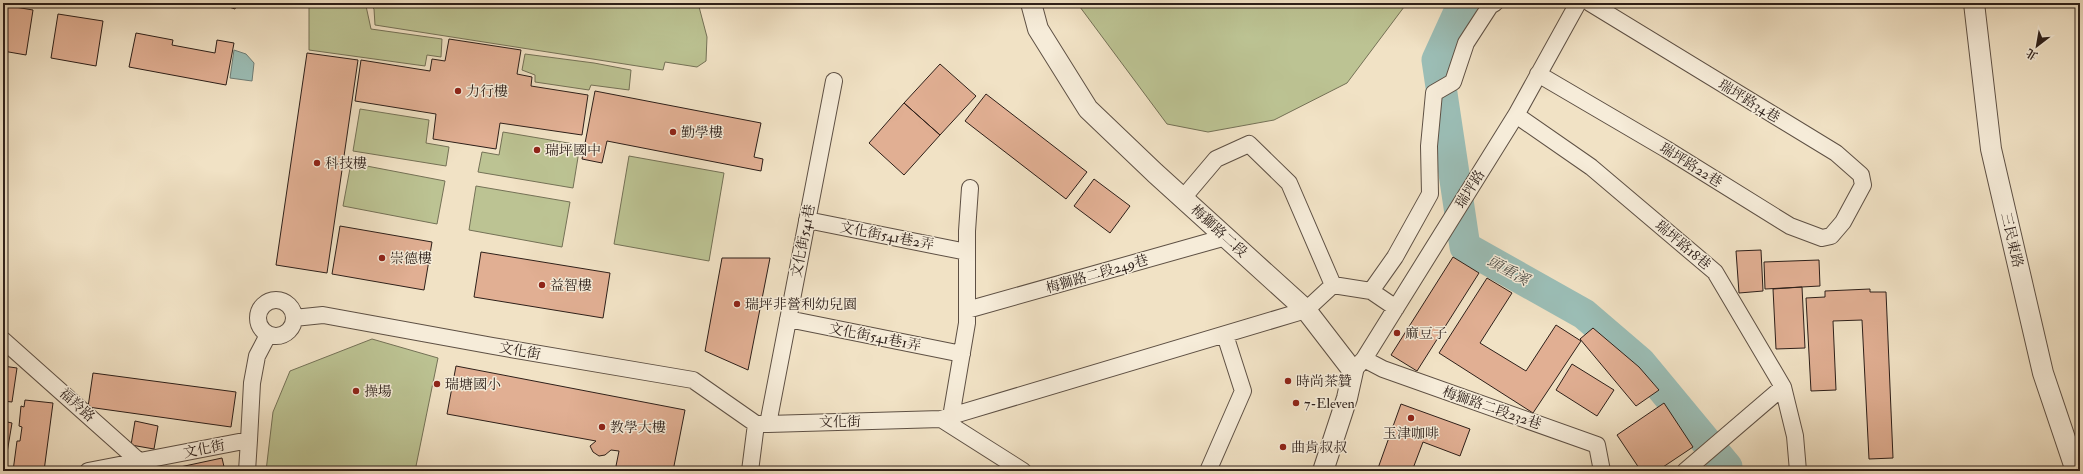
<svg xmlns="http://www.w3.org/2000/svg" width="2083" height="474" viewBox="0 0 2083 474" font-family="'IM FELL Double Pica','Noto Serif TC',serif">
<rect width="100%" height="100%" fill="#f1e2c5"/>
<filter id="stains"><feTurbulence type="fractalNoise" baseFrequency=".005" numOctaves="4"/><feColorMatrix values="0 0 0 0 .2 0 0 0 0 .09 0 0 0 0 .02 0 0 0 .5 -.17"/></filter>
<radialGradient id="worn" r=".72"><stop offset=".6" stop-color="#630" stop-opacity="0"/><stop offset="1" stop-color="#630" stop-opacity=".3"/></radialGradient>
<!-- green -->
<path fill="#bcc393" stroke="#747156" d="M309 3H361L366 6 371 29 442 39 441 57 427 55 425 66 309 50Z
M368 3H698L707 37 706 61 697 67 665 62 663 70 375 25 374 9Z
M1077 3H1407L1347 83 1274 120 1208 132 1167 124Z
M525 54 594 63 631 70 629 90 591 85 589 90 535 82V75L522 70Z
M360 109 429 120 426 143 449 147 446 166 353 151Z
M503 132 580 145 573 188 478 172 482 152 499 155Z
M629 156 724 173 709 261 614 244Z
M351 163 445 181 437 224 343 206Z
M476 186 570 202 562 247 469 230Z
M372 339 438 358 415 471H266L273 412 290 371Z"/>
<!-- water -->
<path fill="#9bbdb5" stroke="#6f7e77" d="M234 50 246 54 254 63 252 81 230 78Z"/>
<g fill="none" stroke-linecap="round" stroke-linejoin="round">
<!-- river -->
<path stroke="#9bbdb5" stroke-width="31" d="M1463 3 1437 60 1465 247 1584 314 1640 362 1727 467V471"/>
</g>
<!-- building -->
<path fill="#e1af93" stroke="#2d1f19" d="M217 3H237L235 9Z
M3 5 33 10 26 55 3 51Z
M58 14 103 21 96 66 51 58Z
M136 33 173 40 172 45 215 53 217 40 234 43 226 85 129 67Z
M449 39 521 50 517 74 532 77 531 86 588 95 582 135 500 123 496 149 433 139 436 114 355 101 361 60 430 71 432 59 445 61Z
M307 53 358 60 327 273 276 265Z
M940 64 976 96 940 135 904 103Z
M595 91 761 123 754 157 763 159 761 171 607 141 602 163 582 159Z
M986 94 1087 172 1066 199 965 121Z
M904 103 940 135 904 175 869 143Z
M1094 179 1130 206 1110 233 1074 206Z
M340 226 432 242 424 290 332 274Z
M1761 250 1763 291 1739 293 1736 251Z
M481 252 610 273 603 318 474 297Z
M1453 257 1479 273 1417 371 1391 355Z
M722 258H770L748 370 705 351Z
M1819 260 1820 286 1765 289 1764 262Z
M1487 278 1512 293 1480 343 1526 371 1556 325 1581 341 1533 413 1439 353Z
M1802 287 1805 348 1776 349 1773 289Z
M1870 289V292H1886L1893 458 1869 459 1862 320 1833 321 1836 390 1811 391 1806 298 1825 297V291Z
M1593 328 1639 367 1659 390 1636 406 1580 339Z
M1572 364 1614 390 1597 416 1556 390Z
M3 366 17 368 12 402 3 401Z
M456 366 685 410 673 471H615L619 451 611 450 605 455 599 456 593 452 590 446 596 441 447 414Z
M93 373 236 392 231 427 88 407Z
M25 400 53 403 44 471H13L17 441H20L22 427 19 426 21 406 24 407Z
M1664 403 1693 447 1657 471H1641L1617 435Z
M1401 404 1470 429 1460 456 1423 442 1412 471H1377Z
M3 421 12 423 4 471H3Z
M135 421 158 426 154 449 131 445Z
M222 458 225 471H181L180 467Z"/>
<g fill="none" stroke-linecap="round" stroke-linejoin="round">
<defs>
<path id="minor" d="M1538 74 1666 149 1790 226 1822 238 1831 236 1843 222 1863 185 1861 175 1836 153 1590 3
M1516 115 1591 167 1715 272 1783 387 1795 436 1798 471
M807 220 967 252
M1333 285 1371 291 1396 308
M1371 291 1395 257 1430 194 1429 146 1434 93 1453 82 1466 43 1490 6 1495 3
M258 318a18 18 0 1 1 36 0a18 18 0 1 1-36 0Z
M967 310 1226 237
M294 318 323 315 493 346 693 380 756 424H768L941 419 1306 310 1333 285 1289 183 1249 144 1216 159 1183 198
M788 319 962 354
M3 340 150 471
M1364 359 1383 369 1597 445 1602 471
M1353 371 1364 359 1516 115 1578 3
M951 417 967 323V231L970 188
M941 419 1023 471
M768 424 834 81
M88 471 249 440 252 383 257 356 268 335
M247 471 249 440
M750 471 756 424
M1208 471 1243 391 1225 335
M1685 471 1783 387"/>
<path id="tertiary" d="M1031 3 1038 29 1088 109 1155 173 1306 310 1353 371 1347 398 1323 471
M1974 3 1991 149 2043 373 2076 471"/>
</defs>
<!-- minor casing -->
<use href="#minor" stroke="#5e5044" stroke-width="18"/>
<!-- tertiary casing -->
<use href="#tertiary" stroke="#5e5044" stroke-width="22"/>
<!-- minor -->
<use href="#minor" stroke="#f6ecd9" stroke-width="16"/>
<!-- tertiary -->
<use href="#tertiary" stroke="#f6ecd9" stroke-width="20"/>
</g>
<!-- markers -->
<g fill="#8f2418" stroke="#f6ecd9" stroke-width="1.5">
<circle cx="458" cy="91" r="4"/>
<circle cx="673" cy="132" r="4"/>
<circle cx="537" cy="150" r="4"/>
<circle cx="317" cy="163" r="4"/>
<circle cx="382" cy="258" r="4"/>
<circle cx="542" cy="285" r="4"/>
<circle cx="737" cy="304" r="4"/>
<circle cx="1397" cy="333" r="4"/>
<circle cx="1288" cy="381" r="4"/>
<circle cx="437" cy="384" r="4"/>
<circle cx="356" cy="391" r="4"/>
<circle cx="1296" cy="403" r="4"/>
<circle cx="1411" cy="418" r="4"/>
<circle cx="602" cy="427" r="4"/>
<circle cx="1283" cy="447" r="4"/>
</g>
<g text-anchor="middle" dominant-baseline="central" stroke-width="3" stroke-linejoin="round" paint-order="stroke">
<!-- poi labels -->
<g font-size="14" fill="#2d1f19" stroke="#f6ecd9" text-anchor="start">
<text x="466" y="91">力行樓</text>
<text x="681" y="132">勤學樓</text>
<text x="545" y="150">瑞坪國中</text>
<text x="325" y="163">科技樓</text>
<text x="390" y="258">崇德樓</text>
<text x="550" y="285">益智樓</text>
<text x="745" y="304">瑞坪非營利幼兒園</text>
<text x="1405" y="333">麻豆子</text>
<text x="1296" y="381">時尚茶贊</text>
<text x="445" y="384">瑞塘國小</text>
<text x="364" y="391">操場</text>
<text x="1304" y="403">7-Eleven</text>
<text x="610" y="427">教學大樓</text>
<text x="1411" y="433" text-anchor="middle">玉津咖啡</text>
<text x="1291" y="447">曲肯叔叔</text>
</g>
<!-- street labels -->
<g font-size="14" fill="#2d1f19" stroke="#f6ecd9">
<text transform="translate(1749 101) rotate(31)">瑞坪路34巷</text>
<text transform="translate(1691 165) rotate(32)">瑞坪路22巷</text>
<text transform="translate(1470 189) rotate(-58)">瑞坪路</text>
<text transform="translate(1219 231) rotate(42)">梅獅路二段</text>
<text transform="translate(887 236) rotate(11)">文化街541巷2弄</text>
<text transform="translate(2012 240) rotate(77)">三民東路</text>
<text transform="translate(803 241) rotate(-79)">文化街541巷</text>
<text transform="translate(1683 245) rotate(40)">瑞坪路18巷</text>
<text transform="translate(1097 274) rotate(-16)">梅獅路二段249巷</text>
<text transform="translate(875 337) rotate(11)">文化街541巷1弄</text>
<text transform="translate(520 351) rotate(10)">文化街</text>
<text transform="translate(77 405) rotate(42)">福羚路</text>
<text transform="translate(1492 408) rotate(19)">梅獅路二段232巷</text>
<text transform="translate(840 422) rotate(-1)">文化街</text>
<text transform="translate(204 449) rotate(-11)">文化街</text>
</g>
<!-- water labels -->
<g font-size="15" font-style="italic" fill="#4e4e48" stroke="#f6ecd9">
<text transform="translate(1508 271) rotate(29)">頭重溪</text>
</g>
</g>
<!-- margin -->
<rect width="2083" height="474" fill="none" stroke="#f1e2c5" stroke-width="16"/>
<rect x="4" y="4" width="2075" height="466" fill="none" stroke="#2d1f19" stroke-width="2"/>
<rect x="8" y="8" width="2067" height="458" fill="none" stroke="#2d1f19"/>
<!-- north arrow -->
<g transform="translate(2037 46) rotate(211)" stroke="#f6ecd9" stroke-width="3" paint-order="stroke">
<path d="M0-3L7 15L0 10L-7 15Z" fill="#2d1f19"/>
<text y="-6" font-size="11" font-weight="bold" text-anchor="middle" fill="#2d1f19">北</text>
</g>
<rect width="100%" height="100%" filter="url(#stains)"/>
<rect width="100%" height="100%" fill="url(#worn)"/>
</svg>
